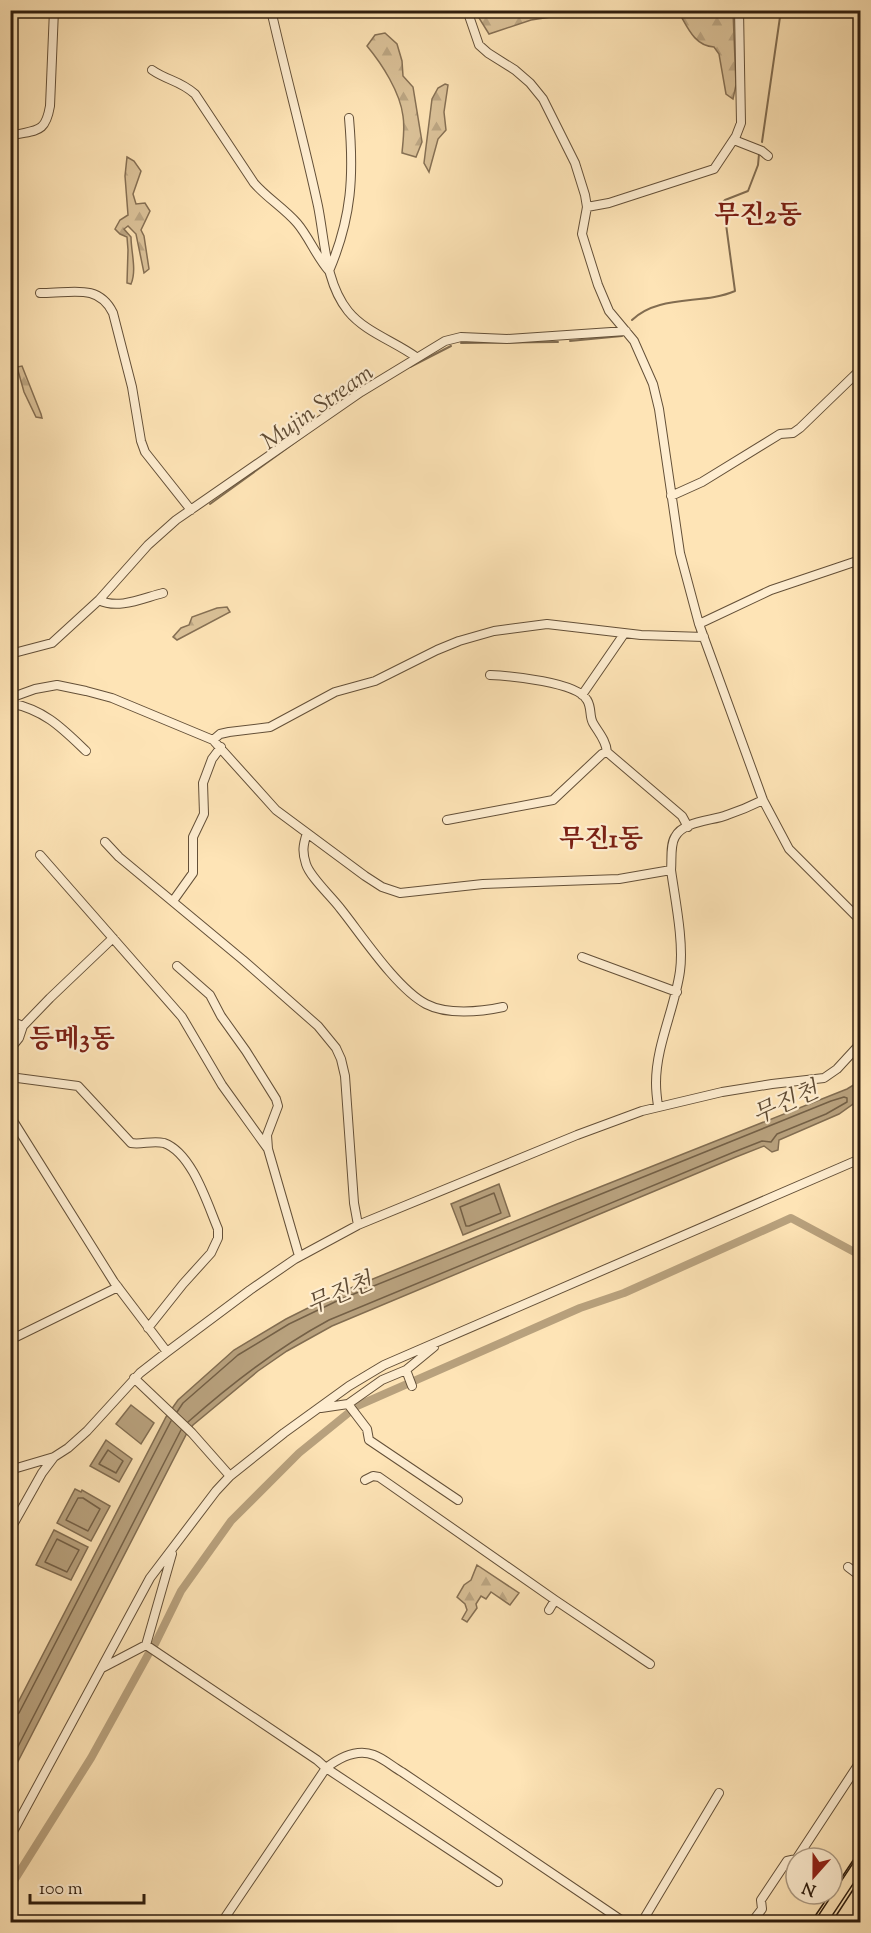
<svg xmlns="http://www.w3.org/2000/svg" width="871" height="1933" viewBox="0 0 871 1933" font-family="'Sorts Mill Goudy','Noto Serif KR',serif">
<defs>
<pattern id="forest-firs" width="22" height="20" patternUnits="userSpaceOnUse" patternTransform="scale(1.5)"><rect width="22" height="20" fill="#dbc299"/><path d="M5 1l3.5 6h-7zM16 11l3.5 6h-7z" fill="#bca683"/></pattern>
</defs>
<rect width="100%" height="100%" fill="#fee4b6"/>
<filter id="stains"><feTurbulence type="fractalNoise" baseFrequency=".00333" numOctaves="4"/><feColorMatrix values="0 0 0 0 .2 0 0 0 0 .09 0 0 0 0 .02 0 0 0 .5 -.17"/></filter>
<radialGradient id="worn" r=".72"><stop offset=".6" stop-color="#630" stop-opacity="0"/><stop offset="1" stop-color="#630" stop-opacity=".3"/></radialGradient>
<!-- forest -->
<path fill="url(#forest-firs)" stroke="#867054" stroke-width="1.5" d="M481 11H514L515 14 526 11H558L557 16 531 20 489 34 479 18Z
M678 11H733L736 85 733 99 726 94 719 54 714 47C694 46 687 26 678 11Z
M385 33 397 44 402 61 403 76 413 87 422 142 416 157 402 153C403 141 405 128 403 116 400 92 382 64 367 46L375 35Z
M445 84 448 85 444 112 446 130 438 139 429 172 424 163 432 99 438 88Z
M127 157 134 161 141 171 133 194 136 204 145 203 150 211 141 230 144 236 149 269 144 273 136 234 128 226 124 229 131 237C131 252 137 270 131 284L127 283 128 250 127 237 120 234 115 229 120 220 128 215 125 176Z
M22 366 41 414 42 418 36 417 24 392 17 367Z
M227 607 230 612 177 640 173 637 181 628 189 625 192 617 217 608Z
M477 1565 519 1593 510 1605 491 1592 486 1599 481 1596 476 1604 477 1608 467 1622 462 1619 467 1610 465 1604 457 1597 464 1585 471 1580Z"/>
<!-- water -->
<path fill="#b8a17d" stroke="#826d51" stroke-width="1.5" d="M860 1081V1099L839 1114 779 1140 778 1150 772 1152 764 1146 736 1157 332 1326 287 1351 258 1371 193 1425 187 1433 11 1775V1716L166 1417 178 1400 234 1350 286 1319 336 1294 557 1204 847 1089Z
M499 1184 510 1216 463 1235 451 1204Z
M131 1405 154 1423 141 1444 116 1424Z
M106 1440 132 1459 119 1482 90 1466Z
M75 1489 81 1492 82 1490 110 1506 91 1541 57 1523Z
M54 1530 88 1547 71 1580 36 1565Z"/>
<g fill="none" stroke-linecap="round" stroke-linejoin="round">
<!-- shore -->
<path stroke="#746046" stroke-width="1.5" d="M494 1193 501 1213 469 1226H466L460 1207Z
M177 1412 183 1403 238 1355 289 1324 339 1300 831 1101 844 1097 847 1098V1102L826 1114 777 1134 771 1142 762 1141 734 1152 329 1320C277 1348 232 1383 188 1422
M108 1450 123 1461 116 1473 99 1464Z
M78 1498H83L100 1509 88 1531 66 1520Z
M57 1539 79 1550 67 1572 45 1562Z
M10 1717 15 1716 19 1713 171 1421
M10 1762 181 1430"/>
<!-- stream -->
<path stroke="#826d51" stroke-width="2" d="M762 142 781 10
M632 320C659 294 703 305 735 291L723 202 725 200 748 191 758 165 759 154
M570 341 622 336
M461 343 558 342
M410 367 451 346
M210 504 319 425"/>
<!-- canal -->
<path stroke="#b8a17d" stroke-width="8" d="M155 1644 181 1591 231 1521 299 1453 357 1406 580 1308 624 1293 791 1218 860 1255
M10 1887 91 1758 149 1653"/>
<defs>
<path id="minor" d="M271 10C286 76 304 141 318 206 325 241 325 282 348 311 365 332 394 341 416 357
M467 10 479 45 488 53 515 70 530 83 543 99 575 163 585 195 587 207 582 234 598 285 609 311 634 341 653 384 659 409 680 553 699 624 763 800 789 849 860 920
M152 70C168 81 179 80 195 94L254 183C267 198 284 208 297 223 309 237 316 256 329 271 352 217 354 175 349 118
M10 136C36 129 45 135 50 106L54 10
M734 140 762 151 768 156
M587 207 609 203 714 169 736 136 741 123 739 10
M40 293C69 294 98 282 113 313L132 387 141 441 145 452 191 510
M671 496 702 482 780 434 793 433 800 428 860 370
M99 600C118 610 143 598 163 593
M699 624 771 590 860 560
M10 654 52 643 99 600 148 545 176 520 361 392 445 341 461 337 507 339 626 331
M490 675C511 676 577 682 587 700 592 708 589 716 593 723 598 732 606 740 607 752
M582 695 624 634
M10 698 35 689 57 685 86 691 112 698 213 740 276 810 365 876 382 887 400 893 483 884 619 879 671 870C672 860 670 845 675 837 683 821 712 821 727 815 739 811 751 806 763 800
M10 703C45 710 62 728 86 751
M213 740 220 734 229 732 270 727 335 692 375 681 437 650 459 641 494 631 547 624 641 635 704 637
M447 820 553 800 602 754 607 752 682 816 688 827
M307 833C303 845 302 852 306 864 310 877 331 896 340 908 361 934 396 988 426 1004 447 1015 480 1012 503 1007
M105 842 119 857 243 960 318 1026 336 1048 341 1059 345 1076 354 1203 358 1225
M40 855 182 1017 222 1085 268 1149
M173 901 193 873V837L204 814 203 783 212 759 221 747
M582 957 677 992
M177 966 210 995 221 1016 246 1051 276 1099 278 1106 267 1135 268 1149 299 1256
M10 1021 23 1026 19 1038 10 1049
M23 1026 50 998 113 938
M10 1077 78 1086 131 1143C142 1145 152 1140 164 1143 192 1153 207 1203 218 1229V1238L211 1253 183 1284 148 1328
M658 1106C657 1099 656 1091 656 1083 656 1045 675 1008 680 971 684 942 675 899 671 870
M10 1116 114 1282 167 1352
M10 1340 118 1287
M406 1370 412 1386
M134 1378 192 1433 230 1476
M348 1404 367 1429 369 1440 458 1500
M321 1408 348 1404 382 1380 406 1370 434 1347
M10 1470 54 1457 68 1448 87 1431 140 1373 167 1352 250 1290 295 1259 358 1225 577 1135 642 1111 722 1092 772 1084 824 1078 837 1069 860 1044
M365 1480 373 1476 379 1477 555 1600 650 1664
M10 1530 42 1473 54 1457
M848 1567 860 1576
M549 1610 555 1600
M146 1645 317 1760 326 1768 498 1882
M102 1668 146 1645 172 1554
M10 1837 150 1578 216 1491 230 1476 284 1433 349 1386 384 1365 860 1159
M797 1858 860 1762
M222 1922 326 1768C339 1758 356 1748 374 1755 383 1758 393 1767 402 1772L624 1922
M642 1922 719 1793
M752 1922 762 1909 761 1900 787 1861 796 1859"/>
<path id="major" d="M821 1922 860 1863"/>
</defs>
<!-- minor casing -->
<use href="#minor" stroke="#645038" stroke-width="10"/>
<!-- major casing -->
<use href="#major" stroke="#301e0e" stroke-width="13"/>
<!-- minor -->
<use href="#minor" stroke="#feedd0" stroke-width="8"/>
<!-- major -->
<use href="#major" stroke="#fee4b6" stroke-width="10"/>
<!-- tram -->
<path stroke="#301e0e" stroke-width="1.5" d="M832 1892 860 1850
M811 1922 830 1894
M832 1922 860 1879"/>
</g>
<g text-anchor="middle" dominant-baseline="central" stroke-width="4.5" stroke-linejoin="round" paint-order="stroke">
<!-- water labels -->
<g font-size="24" font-style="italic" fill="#604c35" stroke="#feedd0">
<text transform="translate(318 408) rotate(-35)">Mujin Stream</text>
<text transform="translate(786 1104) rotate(-24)">무진천</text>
<text transform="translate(340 1295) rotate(-23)">무진천</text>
</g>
<!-- quarter labels -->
<g font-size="26" font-weight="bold" fill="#7a1f14" stroke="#feedd0">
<text x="758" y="216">무진2동</text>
<text x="601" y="840">무진1동</text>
<text x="72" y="1040">등메3동</text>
</g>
</g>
<!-- margin -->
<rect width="871" height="1933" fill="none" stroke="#fee4b6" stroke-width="36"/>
<rect x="12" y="12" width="847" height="1909" fill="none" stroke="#301e0e" stroke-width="3"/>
<rect x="18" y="18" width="835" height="1897" fill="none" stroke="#301e0e" stroke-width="1.5"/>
<!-- north arrow -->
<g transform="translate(814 1876) rotate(201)"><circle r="28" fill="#feedd0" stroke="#ac9a82" stroke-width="1.5"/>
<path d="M0-4.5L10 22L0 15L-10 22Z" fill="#8f2418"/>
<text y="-9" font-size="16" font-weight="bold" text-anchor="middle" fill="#301e0e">N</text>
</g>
<!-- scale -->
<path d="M30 1894v9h114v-9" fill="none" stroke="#301e0e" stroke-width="3"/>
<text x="39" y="1894" font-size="18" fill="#301e0e" stroke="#feedd0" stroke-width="4.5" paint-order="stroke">100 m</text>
<rect width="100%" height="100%" filter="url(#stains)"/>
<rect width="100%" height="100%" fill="url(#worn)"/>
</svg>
